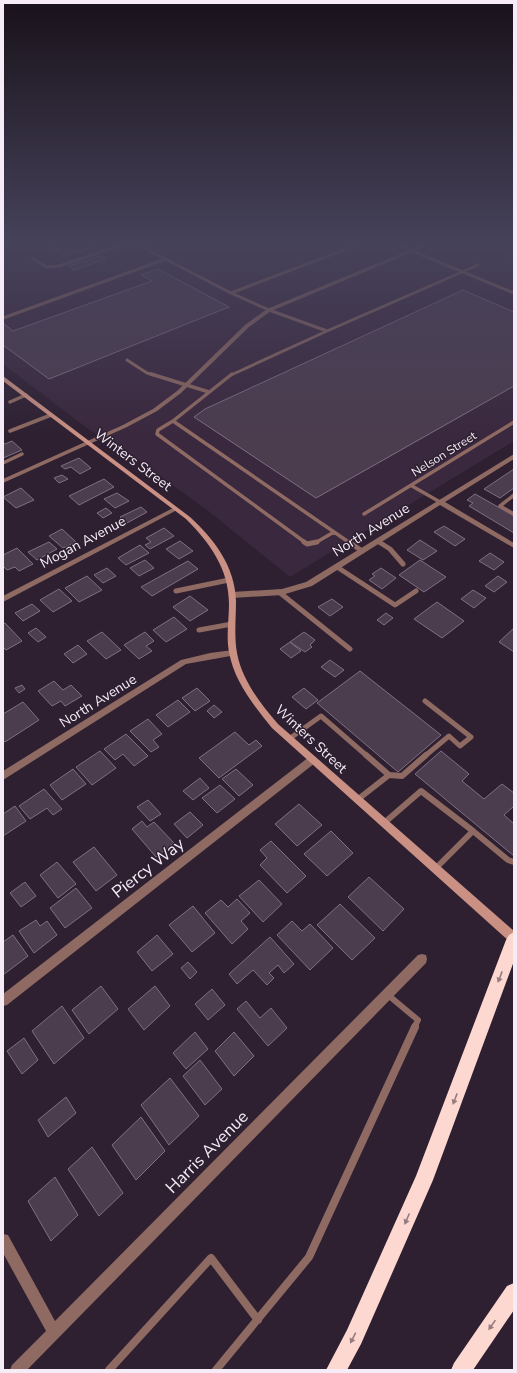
<svg xmlns="http://www.w3.org/2000/svg" width="517" height="1373" viewBox="0 0 517 1373" font-family="'Nunito Sans',sans-serif">
<rect width="100%" height="100%" fill="#2e2031"/>
<!-- built -->
<path fill="#3a283e" d="M3 243H514V441L290 577 207 510 134 457 88 429 3 364Z"/>
<!-- building -->
<path fill="#4b3c4e" stroke="#7f6f83" d="M43 243H96L100 245 66 256Z
M100 256 106 259 74 270 69 266Z
M158 269 229 307 49 379 3 345V323L13 331 152 281 141 275Z
M463 290 514 312V386L316 498 194 417 205 409Z
M12 441 22 450 3 458V443L5 444Z
M79 458 91 468 80 474 71 467 65 469 61 466Z
M514 469V488L500 498 484 489Z
M62 475 68 479 59 483 54 478Z
M104 479 114 487 79 505 69 496Z
M21 488 34 500 16 508 3 497Z
M117 493 129 501 115 508 104 499Z
M475 494 514 516V533L469 506 473 503 467 500Z
M141 507 147 512 127 523 120 517Z
M106 508 112 513 103 518 97 513Z
M444 526 465 539 455 546 434 532Z
M164 528 174 536 150 549 145 545 151 542 146 538Z
M62 529 76 542 63 548 49 536Z
M420 540 437 551 423 560 407 550Z
M180 541 193 551 179 559 166 549Z
M49 542 57 549 37 560 28 552Z
M140 545 149 553 126 565 118 558Z
M17 548 33 564 19 571 15 567 7 570 3 566V555Z
M490 553 504 562 494 570 479 561Z
M145 560 154 568 139 576 130 568Z
M420 560 446 577 424 592 399 575Z
M188 561 198 569 152 596 141 587Z
M107 568 116 576 103 583 94 575Z
M381 568 396 578 382 589 369 580 375 576 372 574Z
M87 576 102 590 79 602 65 588Z
M498 576 507 582 494 592 485 586Z
M59 589 72 601 53 612 40 600Z
M473 590 486 598 474 608 461 599Z
M190 596 208 610 190 621 173 607Z
M332 599 343 607 330 616 318 607Z
M437 602 464 621 442 638 414 619Z
M32 604 40 611 23 621 15 613Z
M386 613 393 618 384 625 377 620Z
M174 617 187 629 166 642 153 630Z
M5 623 22 641 6 650 3 647V624Z
M36 628 46 637 38 642 28 633Z
M514 628V652L499 642Z
M102 632 121 650 106 659 87 641Z
M145 632 154 641 146 646 152 651 139 659 124 645Z
M304 632 315 640 310 645 312 647 305 652 290 642Z
M290 642 301 651 291 658 280 649Z
M78 645 87 654 73 663 64 654Z
M330 660 344 670 335 677 321 667Z
M360 671 441 735 398 772 317 703Z
M54 681 63 690 71 685 82 696 65 706 61 701 52 706 38 691Z
M22 685 25 689 19 693 15 688Z
M197 688 210 701 195 711 182 698Z
M304 688 318 700 306 709 292 697Z
M178 700 190 712 168 727 156 715Z
M23 702 39 720 5 742 3 740V714Z
M214 705 222 712 214 718 207 711Z
M148 719 162 734 153 740 159 747 151 752 130 731Z
M235 732 249 745 256 740 262 746 219 778 199 758Z
M126 734 148 756 134 766 123 754 115 760 104 749Z
M100 751 116 768 92 785 76 767Z
M441 751 469 774 462 781 484 799 502 784 514 793V806L504 815 514 824V856L415 774Z
M73 769 86 784 62 800 50 785Z
M236 769 253 785 239 796 222 779Z
M200 778 209 788 193 800 183 791Z
M220 785 235 799 217 813 202 798Z
M44 789 62 809 53 815 47 808 30 819 19 806Z
M148 800 161 814 150 821 137 807Z
M299 804 322 825 297 846 275 824Z
M15 806 26 821 3 836V814Z
M190 812 203 825 187 838 174 824Z
M142 821 147 827 154 822 174 843 156 857 132 829Z
M331 831 353 853 327 876 304 854Z
M271 841 306 876 287 893 260 865 267 858 260 850Z
M94 847 117 875 96 891 73 862Z
M57 862 76 884 58 898 40 875Z
M369 877 404 909 383 931 348 897Z
M259 880 282 904 263 922 239 896Z
M25 882 36 896 21 907 10 893Z
M76 888 92 908 65 928 50 908Z
M237 899 250 913 241 921 248 929 232 944 205 913 221 900 228 907Z
M340 904 375 938 352 960 317 925Z
M193 906 215 933 192 952 169 925Z
M36 920 40 926 47 921 57 935 34 953 19 931Z
M292 921 302 931 310 924 333 948 310 970 277 935Z
M13 935 28 956 3 975V942Z
M157 935 173 954 152 971 137 952Z
M270 937 294 964 284 973 278 965 269 973 274 978 267 985 253 970 237 984 229 974Z
M188 962 197 972 190 979 181 968Z
M101 986 118 1009 89 1034 72 1010Z
M155 986 170 1006 144 1030 128 1009Z
M212 989 225 1005 208 1020 195 1004Z
M246 1001 260 1018 271 1008 287 1028 268 1046 237 1009Z
M62 1006 84 1038 54 1064 32 1031Z
M195 1032 208 1049 186 1069 173 1053Z
M234 1032 254 1056 234 1076 215 1051Z
M24 1038 38 1060 22 1074 7 1051Z
M200 1060 222 1089 205 1105 183 1076Z
M170 1078 199 1116 169 1145 141 1105Z
M66 1097 76 1113 48 1137 38 1120Z
M141 1117 165 1151 136 1180 112 1145Z
M92 1147 123 1193 99 1216 68 1169Z
M55 1177 78 1215 51 1241 28 1201Z"/>
<g fill="none" stroke-linecap="round" stroke-linejoin="round">
<!-- service-far4 -->
<path stroke="#8e6a62" stroke-width="3" d="M124 243 132 248
M142 247 231 293 269 310 327 331 478 265
M142 247 154 243
M412 251 514 293
M33 259 47 267 59 266 125 244
M231 293 362 243
M3 318 166 259
M127 360 147 373 154 375
M231 375 327 331"/>
<!-- service-far3 -->
<path stroke="#8e6a62" stroke-width="3.5" d="M151 374 209 392
M232 374 173 421 350 543
M10 402 26 395
M173 421 158 430 157 434 306 543
M10 431 51 415
M3 463 22 454
M412 486 440 502
M514 495 500 506 514 514
M364 514 514 422
M378 541 381 543
M315 543 334 532"/>
<!-- service-far2 -->
<path stroke="#8e6a62" stroke-width="5" d="M304 542 307 544 317 542
M349 542 362 551
M379 542 390 549 403 564
M337 567 395 605 416 591
M176 591 229 580
M279 592 350 649
M199 630 232 624
M425 701 471 737 460 746 449 736 425 756
M289 739 321 716 367 756"/>
<!-- service-far1 -->
<path stroke="#8e6a62" stroke-width="6" d="M389 775 402 776 426 755
M357 800 389 775 366 755
M384 823 421 791 473 831
M435 869 473 831 508 860 514 862
M388 995 418 1020 414 1028"/>
<!-- service -->
<path stroke="#8e6a62" stroke-width="8" d="M109 1370 211 1258 258 1320
M216 1370 309 1257 415 1027"/>
<!-- minor -->
<path fill="#8e6a62" fill-rule="evenodd" d="M392 243H398L411 249 425 243H431L413 252 271 311 249 327 181 393 157 411 127 427 3 483V479L123 425 153 409 177 391 245 325 267 309 407 251Z
M514 454V459L445 502 514 543V548L440 505 312 586 282 595 232 598 228 595 232 592 282 589 306 582Z
M175 507 177 508V510L3 602V596Z
M312 756 315 757 316 760 315 763 7 1005 3 1006V994L309 757Z
M422 954 426 955 427 959 426 963 27 1370H10L12 1365 46 1331 3 1253V1234L8 1235 55 1321 418 955Z"/>
<!-- tertiary -->
<path fill="#8e6a62" fill-rule="evenodd" d="M233 650 236 651 237 653 236 655 186 664 3 780V771L181 660 210 653Z"/>
<!-- secondary -->
<path fill="#c99083" fill-rule="evenodd" d="M3 376 190 517C214 539 235 566 236 601 236 618 234 636 237 653 242 680 260 703 278 724L514 931V943L510 942 272 728C254 706 234 681 229 652 226 636 229 620 229 604 229 569 210 543 186 519L3 381Z"/>
<!-- motorway -->
<path fill="#fdd8d0" fill-rule="evenodd" d="M514 932V961L433 1180 361 1344 347 1370H326L347 1330 416 1176 506 940 509 935Z
M514 1283V1310L473 1370H451L454 1363 507 1286Z"/>
</g>
<!-- one-way arrows -->
<defs><path id="oneway-solid" d="M-6-.8H1V-3.2L6.5 0L1 3.2V.8H-6Z"/></defs>
<g fill="#967c80">
<use href="#oneway-solid" transform="translate(500 977) rotate(111)"/>
<use href="#oneway-solid" transform="translate(455 1099) rotate(111)"/>
<use href="#oneway-solid" transform="translate(407 1219) rotate(114)"/>
<use href="#oneway-solid" transform="translate(492 1325) rotate(125)"/>
<use href="#oneway-solid" transform="translate(353 1338) rotate(117)"/>
</g>
<!-- sky -->
<linearGradient id="sky" x2="0" y2="1"><stop stop-color="#19121b"/><stop offset="0.56" stop-color="#46425a"/><stop offset="1" stop-color="#46425a" stop-opacity="0"/></linearGradient>
<rect width="517" height="435" fill="url(#sky)"/>
<g text-anchor="middle" dominant-baseline="central" stroke-width="3" stroke-linejoin="round" paint-order="stroke">
<!-- far-street labels -->
<g font-size="12" fill="#f5ecf7" stroke="#2e2031">
<text transform="translate(444 454) rotate(-32)">Nelson Street</text>
</g>
<!-- street labels -->
<g font-size="14" fill="#f5ecf7" stroke="#2e2031">
<text transform="translate(133 460) rotate(37)">Winters Street</text>
<text transform="translate(371 530) rotate(-32)">North Avenue</text>
<text transform="translate(83 542) rotate(-28)">Mogan Avenue</text>
<text transform="translate(98 701) rotate(-32)">North Avenue</text>
<text transform="translate(311 739) rotate(43)">Winters Street</text>
</g>
<!-- near-street labels -->
<g font-size="17" fill="#f5ecf7" stroke="#2e2031">
<text transform="translate(148 868) rotate(-38)">Piercy Way</text>
<text transform="translate(207 1152) rotate(-45)">Harris Avenue</text>
</g>
</g>
<!-- border -->
<rect width="517" height="1373" fill="none" stroke="#f5ecf7" stroke-width="8"/>
</svg>
